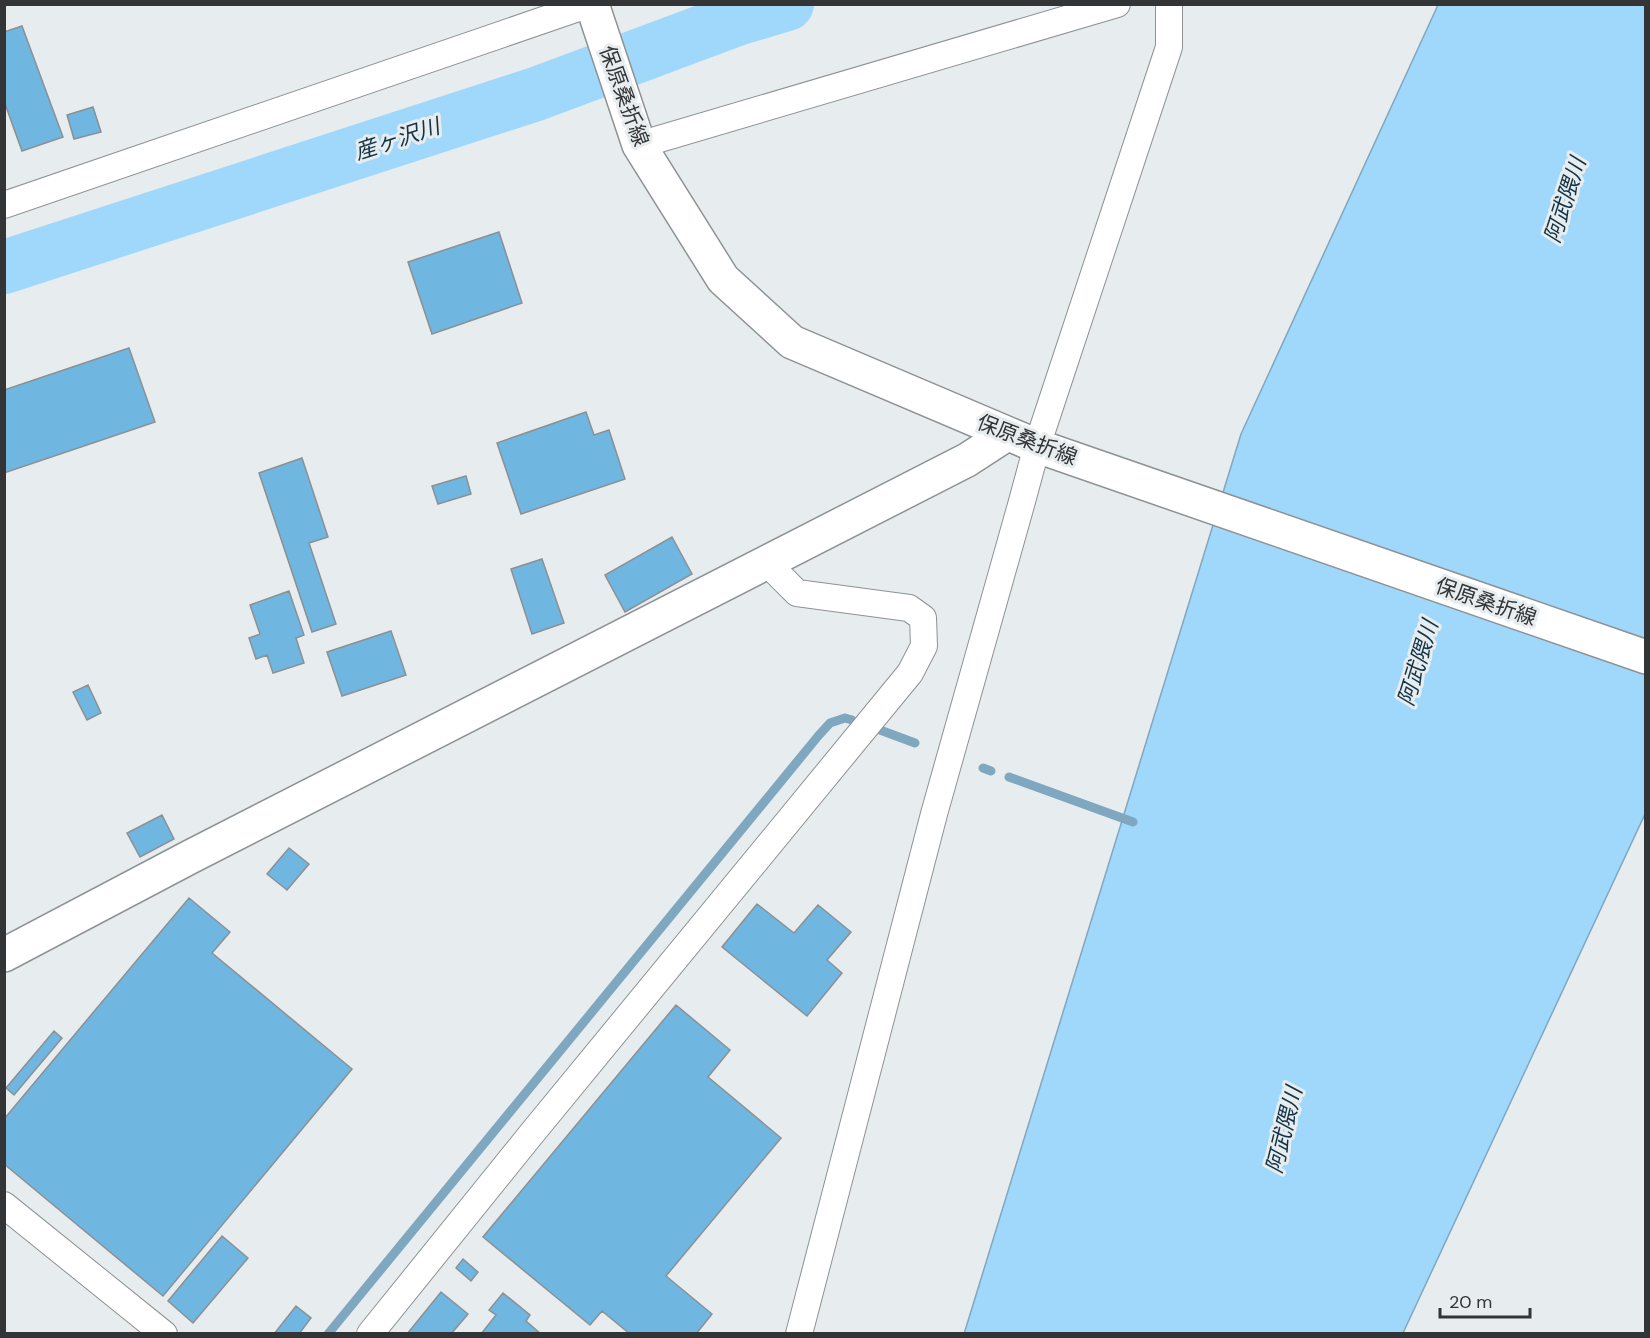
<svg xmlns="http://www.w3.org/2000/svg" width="1650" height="1338" viewBox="0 0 1650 1338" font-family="'DM Sans','Noto Sans JP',sans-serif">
<rect width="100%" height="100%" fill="#e7ecef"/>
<!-- water -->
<path fill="#a0d8fb" stroke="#7fa7c0" stroke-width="1.5" d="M1438 5H1645V814L1403 1333 964 1334 1241 434Z"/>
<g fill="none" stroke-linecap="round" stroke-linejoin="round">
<!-- stream -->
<path stroke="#7fa7c0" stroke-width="9" d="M880 730 915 743
M983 768 991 771
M1009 777 1133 822
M328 1334 819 735 830 723 845 718 852 720"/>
<!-- river -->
<path stroke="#a0d8fb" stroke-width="54" d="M4 267 536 94 737 19 787 4"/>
</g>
<!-- building -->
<path fill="#6fb6e1" stroke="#8c9093" stroke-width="1.5" d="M22 26 63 137 22 151 4 101V32Z
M93 107 101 132 74 139 67 115Z
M499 232 522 303 432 334 408 262Z
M129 348 155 422 4 473V390Z
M586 412 594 435 609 430 625 479 521 514 497 443Z
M302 458 328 537 309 543 336 624 312 632 259 473Z
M466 476 471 494 438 504 432 486Z
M672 537 692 574 625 612 605 575Z
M542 559 564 623 532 634 511 569Z
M289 591 304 635 296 638 304 663 273 673 267 655 256 659 249 638 260 634 250 605Z
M391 631 406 675 342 696 327 652Z
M88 685 101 713 87 720 73 692Z
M162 815 174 839 140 857 127 833Z
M289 848 309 864 287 890 267 874Z
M189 898 230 932 212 953 352 1069 163 1296 4 1164V1119Z
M757 904 794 933 818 905 851 932 827 960 842 973 807 1016 722 947Z
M676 1005 730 1050 708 1077 781 1138 666 1276 712 1314 696 1334H630L602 1311 590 1325 483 1237Z
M54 1031 62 1038 14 1095 6 1088Z
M222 1236 248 1258 193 1323 168 1301Z
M463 1259 478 1272 471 1281 456 1268Z
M441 1292 468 1314 451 1334H407Z
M503 1293 530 1315 526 1321 541 1334H481L496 1315 489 1310Z
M296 1306 311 1318 299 1334H274Z"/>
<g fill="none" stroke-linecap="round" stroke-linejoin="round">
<defs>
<path id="minor" d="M639 145 1117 4
M4 205 590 4
M4 1205 164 1334
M370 1334 533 1132 910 673 924 646 923 618 909 608 797 593 766 562
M799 1334 934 814 1021 505 1037 446 1169 47V4"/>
<path id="tertiary" d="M4 955 190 857 967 460 1007 434"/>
<path id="secondary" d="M592 4 639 145 723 279 792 342 1037 446 1646 657"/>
</defs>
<!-- minor casing -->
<use href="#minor" stroke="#8e9295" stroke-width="28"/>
<!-- tertiary casing -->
<use href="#tertiary" stroke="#8e9295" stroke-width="36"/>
<!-- secondary casing -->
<use href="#secondary" stroke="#8e9295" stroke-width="36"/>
<!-- minor -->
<use href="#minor" stroke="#fff" stroke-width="26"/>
<!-- tertiary -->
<use href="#tertiary" stroke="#fff" stroke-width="33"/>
<!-- secondary -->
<use href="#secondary" stroke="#fff" stroke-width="33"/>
</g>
<g text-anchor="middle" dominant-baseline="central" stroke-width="6" stroke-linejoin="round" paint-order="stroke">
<!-- street labels -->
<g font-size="21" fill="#323435" stroke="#e7ecef">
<text transform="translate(624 96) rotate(70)">保原桑折線</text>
<text transform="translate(1027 440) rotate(21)">保原桑折線</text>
<text transform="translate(1486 602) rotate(19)">保原桑折線</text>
</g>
<!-- water labels -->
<g font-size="22" font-style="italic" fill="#123345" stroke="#e7ecef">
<text transform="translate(397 139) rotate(-18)">産ヶ沢川</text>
<text transform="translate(1565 200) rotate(-72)">阿武隈川</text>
<text transform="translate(1418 663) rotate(-73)">阿武隈川</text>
<text transform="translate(1284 1130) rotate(-76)">阿武隈川</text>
</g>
</g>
<!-- border -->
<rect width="1650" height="1338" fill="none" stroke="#323435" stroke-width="12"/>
<!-- scale -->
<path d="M1440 1308v9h90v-9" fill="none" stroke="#323435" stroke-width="3"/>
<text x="1449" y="1308" font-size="18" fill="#323435" stroke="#e7ecef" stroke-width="4.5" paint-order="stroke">20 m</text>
</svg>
